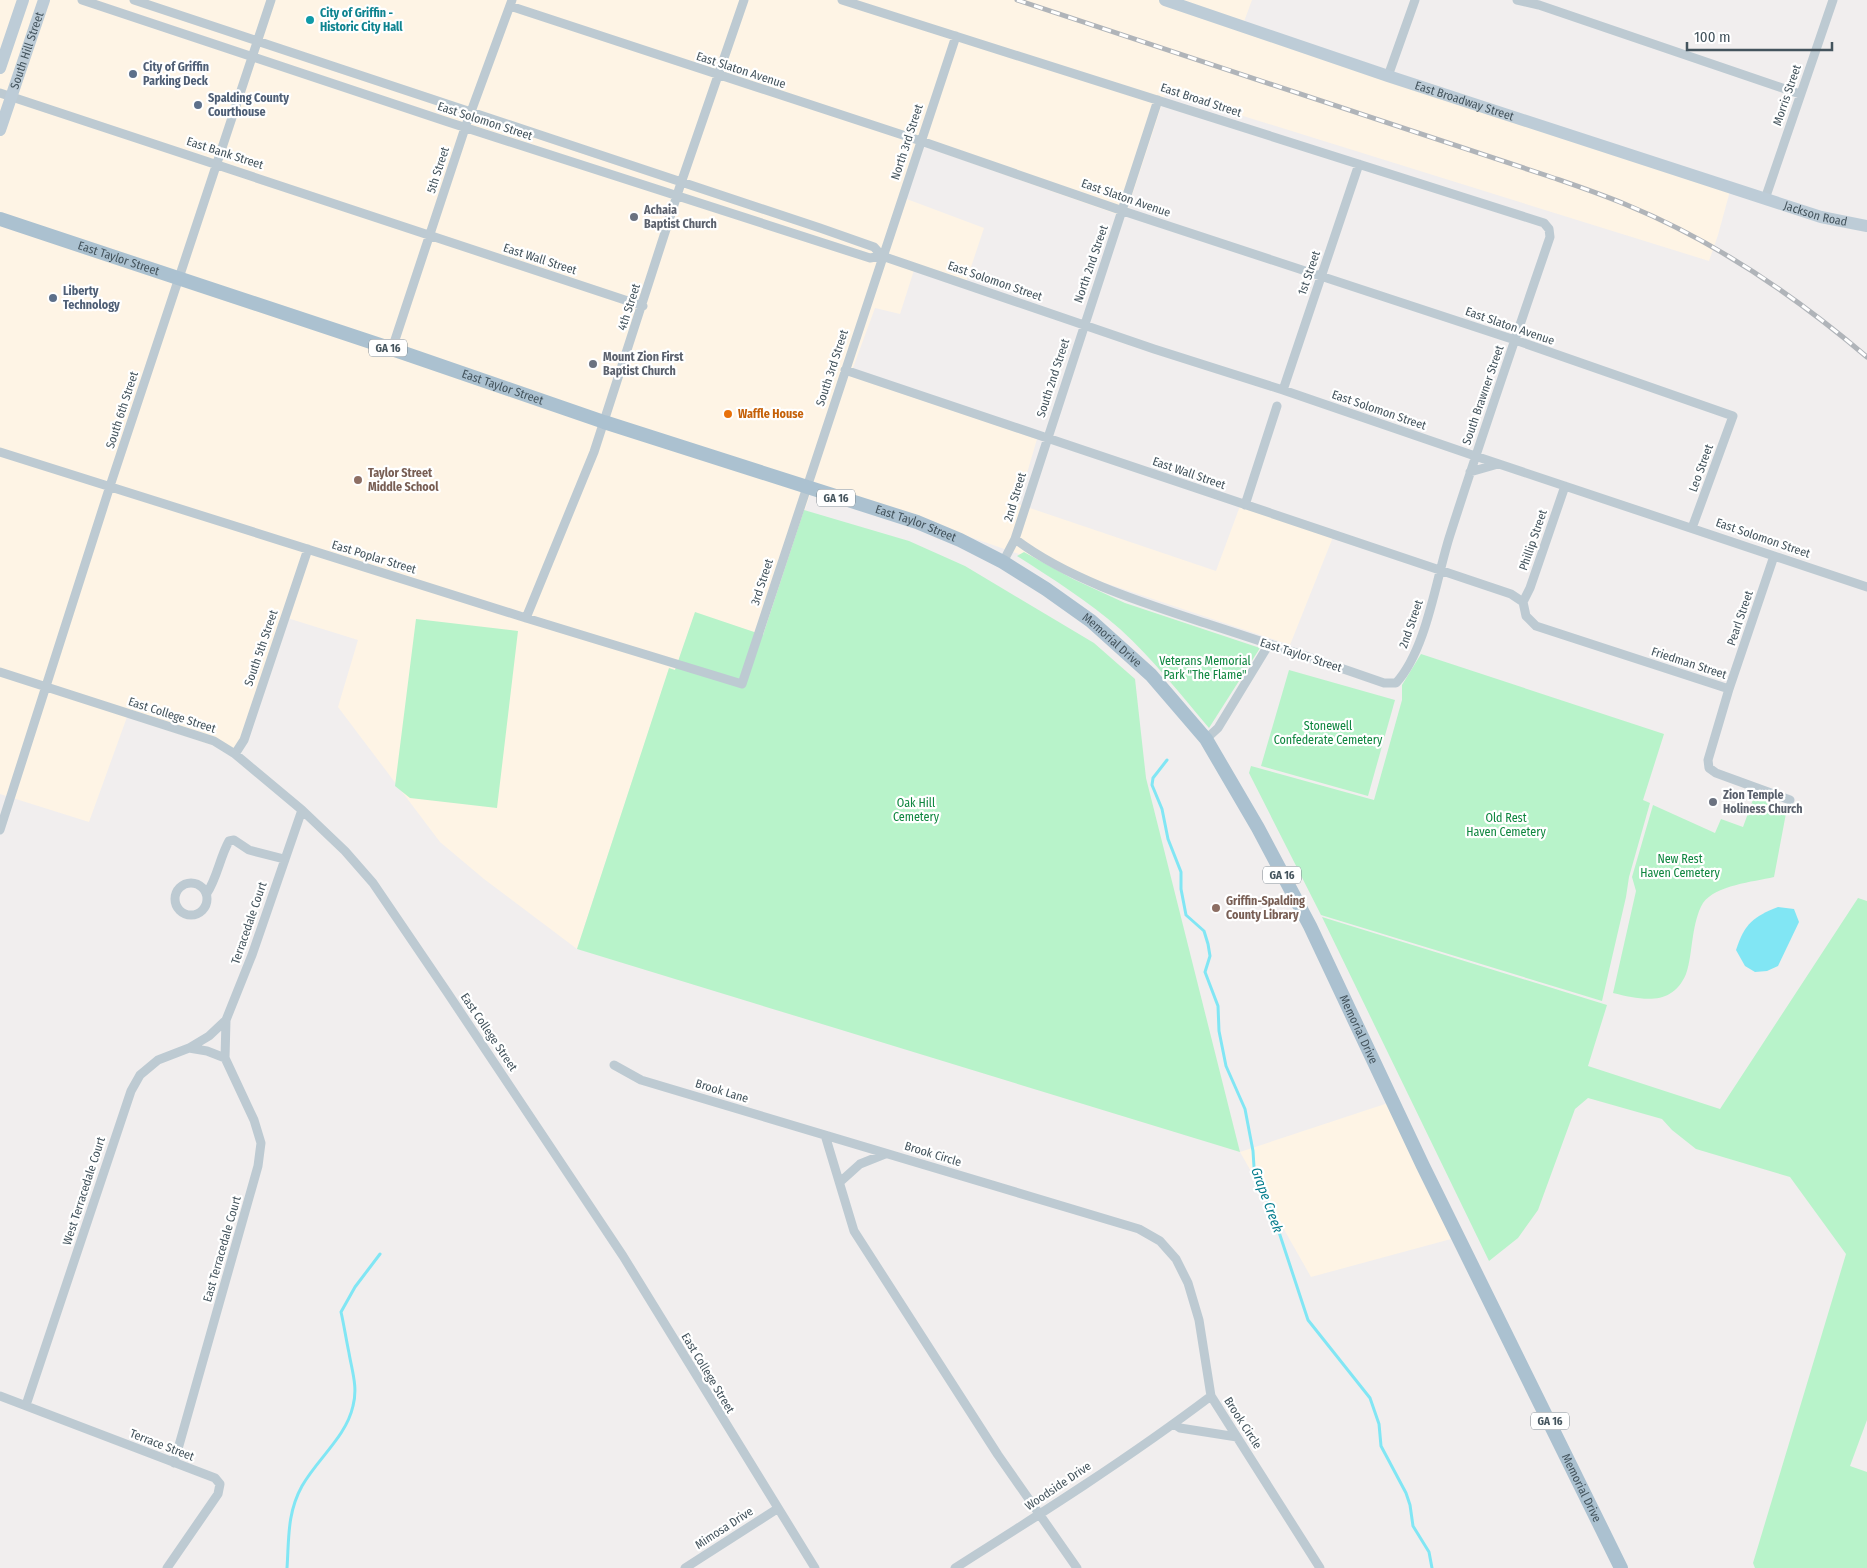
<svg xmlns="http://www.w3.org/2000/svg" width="1867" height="1568" viewBox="0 0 1867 1568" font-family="'Fira Sans Condensed',sans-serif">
<rect width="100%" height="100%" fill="#f1eeee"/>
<!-- commercial -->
<path fill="#fef4e5" d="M0 0H1252L1242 27 1730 191 1718 235 1709 261 1166 92 1125 217 923 146 904 198 984 228 966 282 915 267 900 314 875 308 850 376 1037 439 1018 504 1216 571 1240 506 1333 537 1290 645 1016 553 814 483 763 635 695 613 675 670 669 669 577 949 484 879 440 842 338 707 358 640 284 617 236 753 127 717 89 822 0 794Z
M1388 1103 1451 1239 1311 1277 1240 1152Z"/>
<!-- green -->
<path fill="#b8f3ca" d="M804 510 909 541 965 566 1094 643 1135 679 1146 778 1240 1152 577 949 669 668 675 670 695 612 763 635Z
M1024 552 1073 579 1125 603 1260 648 1209 728C1181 695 1153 659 1120 629 1088 601 1053 579 1017 556Z
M416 619 518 631 497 808 410 798 395 786Z
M1421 654 1664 734 1643 800 1650 803 1629 877 1626 897 1602 1001 1321 915 1249 773 1251 766 1374 800 1402 700V685Z
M1289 670 1395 700 1368 796 1261 766Z
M1754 797 1787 808 1774 877C1753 882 1716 885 1703 903 1697 913 1695 925 1693 936 1691 948 1690 963 1686 974 1672 1007 1642 1000 1613 993L1636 891 1632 877 1653 805 1715 833 1721 819 1743 827Z
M1858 898 1867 901V1420L1850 1466 1867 1472V1568H1755L1753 1563 1846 1254 1790 1177 1696 1149 1672 1130 1662 1119 1588 1098 1575 1109 1538 1210 1518 1238 1489 1261 1322 917 1607 1005 1588 1066 1720 1109Z"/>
<!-- water -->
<path fill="#81e6f4" d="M1778 907 1794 909 1799 922 1778 966 1767 971 1755 972 1745 966 1736 950C1745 923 1753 917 1778 907Z"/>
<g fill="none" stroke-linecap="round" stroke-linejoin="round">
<!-- stream -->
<path stroke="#81e6f4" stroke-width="3" d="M1167 760 1153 778 1152 785 1162 809 1168 839 1181 872V889L1186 915 1204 931 1208 944 1210 956 1205 972 1218 1006 1219 1031 1226 1066 1245 1109 1253 1151 1254 1167 1274 1217 1308 1320 1370 1398 1379 1424 1381 1446 1406 1493 1410 1505 1413 1526 1429 1552 1432 1568
M287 1568C289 1539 287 1513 302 1486 318 1458 346 1437 353 1406 358 1387 352 1371 349 1353 346 1339 344 1325 341 1312L355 1287 380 1254"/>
<!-- street -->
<path stroke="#bdcad2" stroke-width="9" d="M82 0 448 122 870 258 882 256 1154 349 1283 390 1475 456 1867 587
M134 0 820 228 874 247 882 256
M842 0 1544 223 1549 229 1550 237C1516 336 1482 435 1450 535 1436 578 1427 649 1396 683H1384C1326 663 1267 643 1208 624 1144 603 1069 580 1015 539
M1517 0 1539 5 1800 94
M510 6 921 141 1123 211 1515 340 1733 416 1692 528
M1388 76 1415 0
M0 93 643 306
M1765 199 1833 0
M392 349 465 128 512 0
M845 370 1511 594 1523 602
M1283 390 1359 164
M0 452 526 618 742 684 956 36
M1470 472 1498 464
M1245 505 1277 406
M1774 556 1729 689 1708 760 1709 768 1716 773 1790 800
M1003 562 1015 539 1158 100
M1523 602 1526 616 1536 626 1729 689
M1523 602 1530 588 1565 486
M526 618 594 452 681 183 744 0
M0 672 214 741 235 754 302 810 345 851 373 883 447 992 623 1256 815 1568
M1206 739 1218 728 1269 644
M235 754 244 740 308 549
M0 830 110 486 271 0
M175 899a16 16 0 1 1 32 0a16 16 0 1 1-32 0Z
M207 893C217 878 220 857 229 841L234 840 249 850 284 859
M189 1048 209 1036 226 1020
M614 1065 641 1080 1139 1229 1160 1241 1176 1259 1188 1283 1199 1320 1211 1396 1320 1568
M825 1135 854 1231 998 1455 1077 1568
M840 1182 860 1164 885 1154
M0 1396 215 1478 220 1484 218 1494 167 1568
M26 1405 131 1091 140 1075 158 1060 189 1048 207 1051 225 1058
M1174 1424 1180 1428 1237 1437
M174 1463 258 1166 261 1143 254 1120 225 1058 226 1020 252 955 302 810
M685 1568 777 1509
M955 1568C1042 1513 1129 1458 1211 1396"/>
<!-- secondary -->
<g stroke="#bdccd7" stroke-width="12">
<path id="s1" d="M1165 0 1388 76 1821 217 1867 226"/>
<path d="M0 68 23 0"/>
<path id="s2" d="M0 130 44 0"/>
</g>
<!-- primary -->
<path stroke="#abc1d0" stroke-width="14" id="s3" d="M0 219 392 349 604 422 917 522 960 540 1003 562 1046 589 1091 621 1151 675 1206 739 1258 828 1310 926 1423 1166 1621 1568"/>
<defs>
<path id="rail" d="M1017 0 1548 176C1574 185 1601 194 1627 205 1715 241 1794 295 1867 357"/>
</defs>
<!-- rail casing -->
<use href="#rail" stroke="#b0b4b9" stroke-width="5"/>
<!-- rail -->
<use href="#rail" stroke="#fff" stroke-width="3" stroke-dasharray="9" stroke-linecap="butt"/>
</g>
<!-- markers -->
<circle fill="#0f9aa8" stroke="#fff" stroke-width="2" cx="310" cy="20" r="5"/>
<g fill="#5c6f8a" stroke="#fff" stroke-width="2">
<circle cx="133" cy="74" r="5"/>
<circle cx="198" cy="105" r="5"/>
<circle cx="53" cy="298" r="5"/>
</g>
<g fill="#6b7280" stroke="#fff" stroke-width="2">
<circle cx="634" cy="217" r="5"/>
<circle cx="593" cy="364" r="5"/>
<circle cx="1713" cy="802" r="5"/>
</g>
<circle fill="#e8710a" stroke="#fff" stroke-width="2" cx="728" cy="414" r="5"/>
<g fill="#8d6e63" stroke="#fff" stroke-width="2">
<circle cx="358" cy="480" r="5"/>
<circle cx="1216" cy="908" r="5"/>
</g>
<g text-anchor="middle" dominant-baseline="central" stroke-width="4.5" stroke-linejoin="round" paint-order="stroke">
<!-- shield labels -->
<g fill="#fff" stroke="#7c878e" stroke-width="1">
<rect x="369" y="339.5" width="38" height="17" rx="4"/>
<rect x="817" y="489.5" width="38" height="17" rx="4"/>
<rect x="1263" y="866.5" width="38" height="17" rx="4"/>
<rect x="1531" y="1412.5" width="38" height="17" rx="4"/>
</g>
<g font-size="11" font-weight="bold" fill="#44545d">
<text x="388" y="348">GA 16</text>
<text x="836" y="498">GA 16</text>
<text x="1282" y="875">GA 16</text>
<text x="1550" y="1421">GA 16</text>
</g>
<!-- culture labels -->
<g font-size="12" font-weight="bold" fill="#0d838f" stroke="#fff" text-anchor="start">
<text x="320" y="13">City of Griffin -<tspan x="320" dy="14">Historic City Hall</tspan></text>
</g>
<!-- street labels -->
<g font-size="12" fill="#44545d" stroke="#fff">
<text stroke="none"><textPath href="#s2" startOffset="84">South Hill Street</textPath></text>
<text transform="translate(741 70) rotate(18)">East Slaton Avenue</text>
<text transform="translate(1787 95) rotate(-71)">Morris Street</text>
<text transform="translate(1201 100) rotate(18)">East Broad Street</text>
<text stroke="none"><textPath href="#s1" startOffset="316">East Broadway Street</textPath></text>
<text transform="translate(485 121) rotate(18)">East Solomon Street</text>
<text transform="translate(907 142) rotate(-72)">North 3rd Street</text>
<text transform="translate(225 153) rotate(18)">East Bank Street</text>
<text transform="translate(438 170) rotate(-72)">5th Street</text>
<text transform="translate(1126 198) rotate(19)">East Slaton Avenue</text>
<text stroke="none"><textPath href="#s1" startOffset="685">Jackson Road</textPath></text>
<text stroke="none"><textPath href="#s3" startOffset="125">East Taylor Street</textPath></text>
<text transform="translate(540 259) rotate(18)">East Wall Street</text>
<text transform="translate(1091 264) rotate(-71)">North 2nd Street</text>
<text transform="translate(1309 273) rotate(-71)">1st Street</text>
<text transform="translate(995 281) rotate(19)">East Solomon Street</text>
<text transform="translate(629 307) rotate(-72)">4th Street</text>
<text transform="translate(1510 326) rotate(19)">East Slaton Avenue</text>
<text transform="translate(832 368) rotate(-72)">South 3rd Street</text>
<text transform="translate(1053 378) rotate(-72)">South 2nd Street</text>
<text stroke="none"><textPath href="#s3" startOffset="530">East Taylor Street</textPath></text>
<text transform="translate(1483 395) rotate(-71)">South Brawner Street</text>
<text transform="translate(122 410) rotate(-72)">South 6th Street</text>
<text transform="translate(1379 410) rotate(19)">East Solomon Street</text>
<text transform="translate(1701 468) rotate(-70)">Leo Street</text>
<text transform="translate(1189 473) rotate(19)">East Wall Street</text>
<text transform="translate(1015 497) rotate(-73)">2nd Street</text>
<text stroke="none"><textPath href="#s3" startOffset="965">East Taylor Street</textPath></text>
<text transform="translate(1763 538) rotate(19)">East Solomon Street</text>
<text transform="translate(1533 540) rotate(-71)">Phillip Street</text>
<text transform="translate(374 557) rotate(17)">East Poplar Street</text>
<text transform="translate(762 582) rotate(-72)">3rd Street</text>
<text transform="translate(1740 618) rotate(-71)">Pearl Street</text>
<text transform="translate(1411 624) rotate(-71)">2nd Street</text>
<text stroke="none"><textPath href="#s3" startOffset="1195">Memorial Drive</textPath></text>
<text transform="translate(261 648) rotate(-71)">South 5th Street</text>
<text transform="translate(1301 655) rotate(18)">East Taylor Street</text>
<text transform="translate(1689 663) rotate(18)">Friedman Street</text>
<text transform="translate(172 715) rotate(18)">East College Street</text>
<text transform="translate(249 923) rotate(-71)">Terracedale Court</text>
<text stroke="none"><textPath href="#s3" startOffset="1660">Memorial Drive</textPath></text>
<text transform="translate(489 1032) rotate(56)">East College Street</text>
<text transform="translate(722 1091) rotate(17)">Brook Lane</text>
<text transform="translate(933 1154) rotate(17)">Brook Circle</text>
<text transform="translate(84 1191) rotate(-72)">West Terracedale Court</text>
<text transform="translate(222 1249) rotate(-74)">East Terracedale Court</text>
<text transform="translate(708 1373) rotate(59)">East College Street</text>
<text transform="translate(1243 1423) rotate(57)">Brook Circle</text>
<text transform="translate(162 1445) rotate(21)">Terrace Street</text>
<text transform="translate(1058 1486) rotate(-34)">Woodside Drive</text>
<text stroke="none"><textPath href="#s3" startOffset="2170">Memorial Drive</textPath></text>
<text transform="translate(724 1528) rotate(-33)">Mimosa Drive</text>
</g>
<!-- service labels -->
<g font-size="12" font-weight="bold" fill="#4e5e75" stroke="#fff" text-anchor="start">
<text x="143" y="67">City of Griffin<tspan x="143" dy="14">Parking Deck</tspan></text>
<text x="208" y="98">Spalding County<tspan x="208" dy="14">Courthouse</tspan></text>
<text x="63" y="291">Liberty<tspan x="63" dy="14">Technology</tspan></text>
</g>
<!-- worship labels -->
<g font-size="12" font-weight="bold" fill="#5b616d" stroke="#fff" text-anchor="start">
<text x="644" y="210">Achaia<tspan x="644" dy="14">Baptist Church</tspan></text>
<text x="603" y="357">Mount Zion First<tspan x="603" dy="14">Baptist Church</tspan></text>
<text x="1723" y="795">Zion Temple<tspan x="1723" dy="14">Holiness Church</tspan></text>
</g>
<!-- food labels -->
<g font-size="12" font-weight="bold" fill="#c56008" stroke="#fff" text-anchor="start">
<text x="738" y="414">Waffle House</text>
</g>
<!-- education labels -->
<g font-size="12" font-weight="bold" fill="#785e54" stroke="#fff" text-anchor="start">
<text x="368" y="473">Taylor Street<tspan x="368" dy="14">Middle School</tspan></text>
<text x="1226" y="901">Griffin-Spalding<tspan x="1226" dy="14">County Library</tspan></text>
</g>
<!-- park labels -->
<g font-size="12" fill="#0e863f" stroke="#fff">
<text x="1205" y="661">Veterans Memorial<tspan x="1205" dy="14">Park "The Flame"</tspan></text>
<text x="1328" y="726">Stonewell<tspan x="1328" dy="14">Confederate Cemetery</tspan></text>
<text x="916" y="803">Oak Hill<tspan x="916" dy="14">Cemetery</tspan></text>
<text x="1506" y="818">Old Rest<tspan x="1506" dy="14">Haven Cemetery</tspan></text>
<text x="1680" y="859">New Rest<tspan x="1680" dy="14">Haven Cemetery</tspan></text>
</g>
<!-- water labels -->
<g font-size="14" font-style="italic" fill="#047c8c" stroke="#fff">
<text transform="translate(1267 1200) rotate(70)">Grape Creek</text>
</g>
</g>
<!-- scale -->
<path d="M1687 42v8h145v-8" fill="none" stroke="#44545d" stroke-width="2.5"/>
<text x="1694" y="42" font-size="15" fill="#44545d" stroke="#ffffff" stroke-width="4" paint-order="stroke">100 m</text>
</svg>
